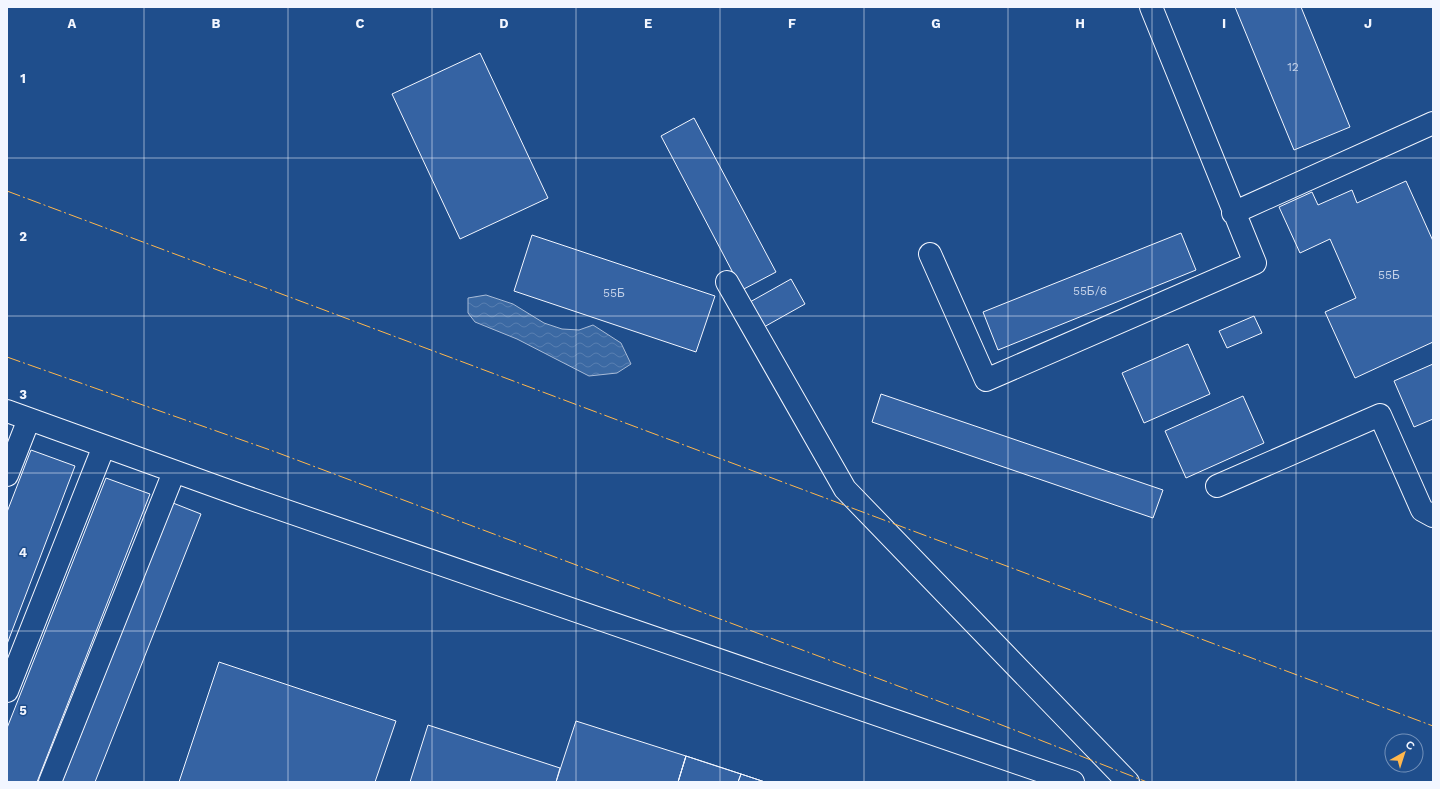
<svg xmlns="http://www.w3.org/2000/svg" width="1440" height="789" viewBox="0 0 1440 789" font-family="'Work Sans',sans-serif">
<defs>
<pattern id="water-waves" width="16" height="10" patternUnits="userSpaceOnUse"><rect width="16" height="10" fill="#3b69a3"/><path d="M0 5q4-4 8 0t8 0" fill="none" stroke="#587fb1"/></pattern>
</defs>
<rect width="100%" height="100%" fill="#1f4e8c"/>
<!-- water -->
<path fill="url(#water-waves)" stroke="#a8bbd7" d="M486 295 513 304 544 323 562 329 579 330 593 325 621 343 631 364 617 373 589 376 517 339 475 322 468 313V298Z"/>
<!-- building -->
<path fill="#3563a3" stroke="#f2f6ff" d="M1235 7H1301L1350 127 1294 150Z
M480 53 548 198 460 239 392 94Z
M694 118 776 272 742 290 661 136Z
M1406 181 1433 241V342L1355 378 1325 312 1356 298 1330 239 1300 253 1279 207 1312 192 1318 205 1352 190 1357 203Z
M1181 233 1196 270 998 350 983 312Z
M532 235 715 296 696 352 514 291Z
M791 279 805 304 764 327 750 302Z
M1254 316 1262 333 1227 348 1219 331Z
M1188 344 1210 394 1144 423 1122 373Z
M1433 364V419L1414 427 1394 381Z
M881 394 1163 490 1153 518 872 422Z
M1243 396 1264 443 1186 478 1165 431Z
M31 450 75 466 7 644V512Z
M106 478 150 494 37 782H7V728Z
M173 503 201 514 95 782H62Z
M219 662 396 721 375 782H179Z
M576 721 686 756 678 782H556Z
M428 725 560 768 556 782H410Z
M686 756 741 774 765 782H678Z
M686 756 741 774 738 782H678Z
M741 774 765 782H738Z"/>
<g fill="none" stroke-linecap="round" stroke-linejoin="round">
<defs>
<path id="minor" d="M1233 213 1433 123
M930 254 986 380 1255 263 1151 7
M727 282 845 489 1128 782
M7 411 240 495 1073 782
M7 475 29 419
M1217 486 1380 415 1422 510 1433 516
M7 691 104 446
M50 782 174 472"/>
</defs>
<!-- minor casing -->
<use href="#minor" stroke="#f2f6ff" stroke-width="24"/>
<!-- minor -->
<use href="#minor" stroke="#1f4e8c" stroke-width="22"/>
<!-- power -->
<path stroke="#ffb74d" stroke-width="1" stroke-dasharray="14 3 2 3" stroke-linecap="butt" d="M7 191 1433 726
M7 357 273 451 994 722 1147 782"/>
</g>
<!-- grid -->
<path fill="none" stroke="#f2f6ff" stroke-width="1" stroke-opacity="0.55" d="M144 7V782M288 7V782M432 7V782M576 7V782M720 7V782M864 7V782M1008 7V782M1152 7V782M1296 7V782M7 158H1433M7 316H1433M7 473H1433M7 631H1433"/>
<g text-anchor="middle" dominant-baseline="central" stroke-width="3" stroke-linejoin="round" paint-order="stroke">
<!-- number labels -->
<g font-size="12" fill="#c3d1e8">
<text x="1293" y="67">12</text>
<text x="1389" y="275">55Б</text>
<text x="1090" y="291">55Б/6</text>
<text x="614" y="293">55Б</text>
</g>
</g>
<g font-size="13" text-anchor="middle" font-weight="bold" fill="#f2f6ff" stroke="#1f4e8c" stroke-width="3" stroke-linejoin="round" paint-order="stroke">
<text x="72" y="28">A</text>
<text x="216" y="28">B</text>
<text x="360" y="28">C</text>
<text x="504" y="28">D</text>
<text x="648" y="28">E</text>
<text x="792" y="28">F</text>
<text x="936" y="28">G</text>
<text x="1080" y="28">H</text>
<text x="1224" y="28">I</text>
<text x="1368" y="28">J</text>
<text x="23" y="83">1</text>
<text x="23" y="241">2</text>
<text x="23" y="399">3</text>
<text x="23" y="557">4</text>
<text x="23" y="715">5</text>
</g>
<!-- border -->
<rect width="1440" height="789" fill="none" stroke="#f2f6ff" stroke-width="16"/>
<!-- north arrow -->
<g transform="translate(1404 753) rotate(39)"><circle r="19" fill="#1f4e8c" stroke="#7391ba"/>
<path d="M0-3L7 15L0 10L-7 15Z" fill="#ffb74d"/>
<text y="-6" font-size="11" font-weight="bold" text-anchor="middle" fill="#f2f6ff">С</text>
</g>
</svg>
